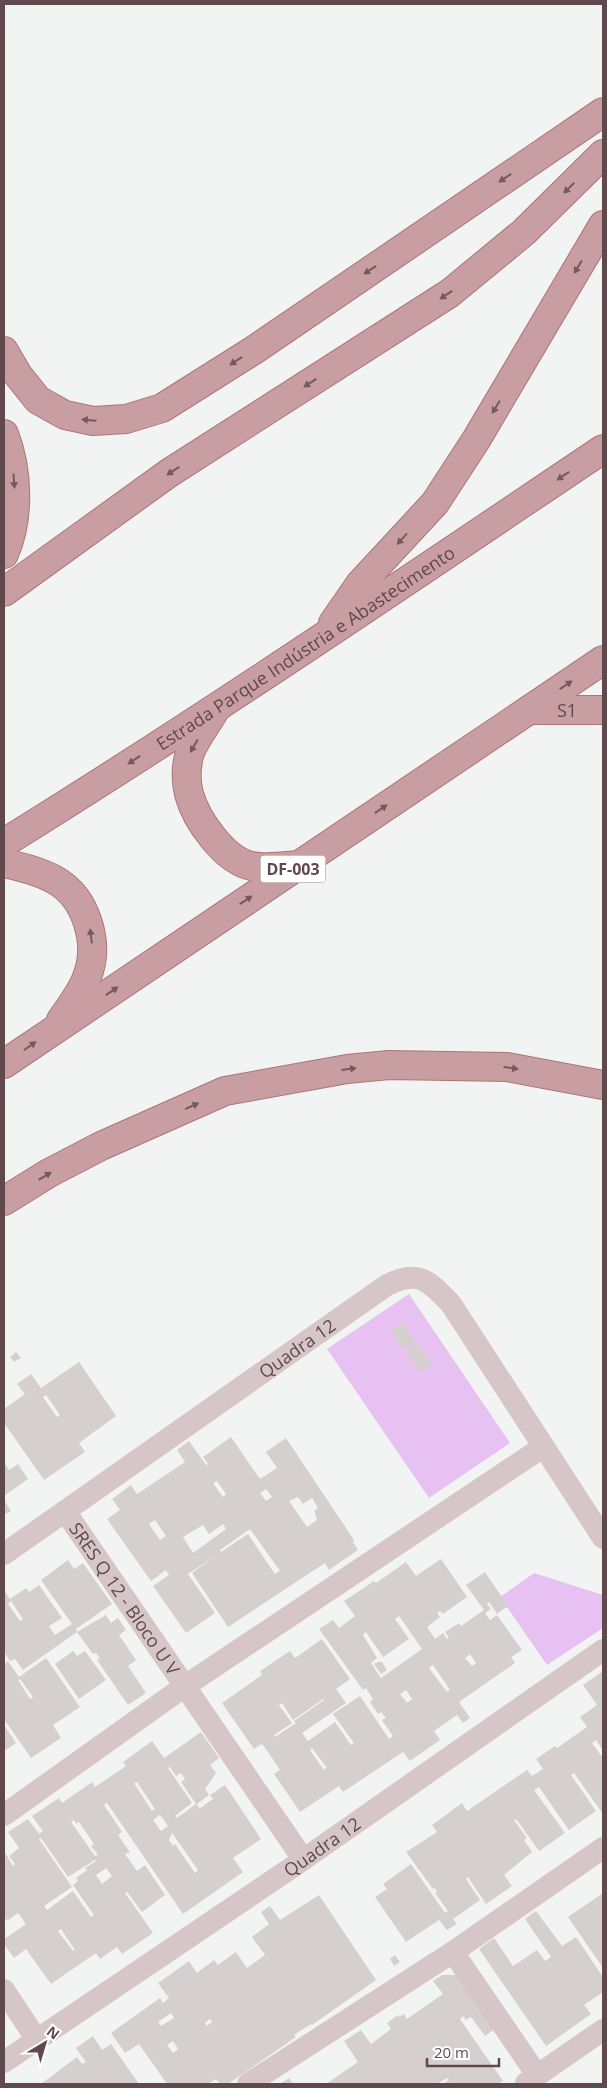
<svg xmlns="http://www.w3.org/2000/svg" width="607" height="2088" viewBox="0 0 607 2088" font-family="'Open Sans',sans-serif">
<rect width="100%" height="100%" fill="#f2f4f3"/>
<!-- green -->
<path fill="#e6c1f1" d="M409 1294 510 1443 429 1498 327 1349Z
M534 1573 603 1595V1628L547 1665 500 1597Z"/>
<!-- building -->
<path fill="#d6cfd0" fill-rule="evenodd" d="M402 1322 415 1341 411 1344 413 1347 418 1344 432 1364 422 1371 418 1370 406 1352 410 1349 408 1346 403 1349 390 1330Z
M16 1352 21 1358 14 1362 10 1357Z
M79 1362 116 1416 79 1443 85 1452 44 1480 4 1423V1409L25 1394 17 1384 31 1374 41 1388ZM46 1395 60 1415 57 1417 43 1397Z
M231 1437 260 1479 277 1468 266 1452 286 1438 354 1540 353 1542 358 1550 329 1570 325 1563 228 1627 192 1573 215 1556 188 1574 215 1613 186 1633 153 1586 169 1575 166 1570 151 1581 107 1519 120 1510 112 1499 131 1485 137 1494 185 1462 177 1450 189 1441 206 1465 208 1464 203 1457ZM217 1481 226 1494 223 1497 213 1483ZM266 1489 272 1497 266 1501 260 1493ZM298 1497 303 1504 312 1498 318 1508 314 1511 317 1520 307 1527 289 1501ZM155 1520 166 1536 160 1540 149 1524ZM223 1524 226 1529 193 1553 183 1537 203 1525 209 1534ZM250 1529 280 1571 275 1574 248 1534 221 1552 220 1550Z
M4 1462 9 1470 18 1464 28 1479 4 1496Z
M4 1500 11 1511 4 1515Z
M441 1559 467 1597 443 1614 440 1611 437 1613 440 1617 427 1627 435 1639 443 1633 447 1639 449 1638 445 1632 459 1623 461 1626 484 1610 466 1585 485 1572 508 1606 497 1614 489 1602 487 1604 491 1609 485 1613 490 1620 497 1615 522 1650 511 1657 515 1663 459 1702 470 1718 463 1723 457 1715 434 1731 440 1740 410 1761 403 1752 343 1792 339 1786 300 1812 274 1774 280 1770 270 1755 262 1744 254 1749 222 1703 262 1675 260 1671 290 1651 295 1658 322 1639 350 1679 336 1689 346 1703 302 1733 308 1741 335 1722 351 1745 354 1743 333 1714 360 1696 389 1739 393 1736 382 1720 386 1718 381 1712 378 1714 370 1702 373 1699 366 1688 363 1690 319 1629 333 1620 339 1628 355 1616 344 1601 374 1581 376 1583 406 1562 416 1576ZM399 1616 422 1649 381 1678 371 1663 377 1658 363 1635 366 1632 383 1657 409 1639 395 1619ZM470 1654 476 1663 472 1666 465 1658ZM433 1665 450 1690 447 1692 429 1668ZM406 1690 412 1699 407 1703 400 1694ZM323 1699 324 1700 294 1721 296 1723 275 1737 274 1735 292 1723 279 1705 282 1703 293 1720ZM312 1748 327 1768 324 1770 310 1750Z
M68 1560 74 1569 83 1563 112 1604 76 1629 77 1632 106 1615 111 1623 118 1618 126 1630 119 1635 136 1660 128 1666 146 1693 128 1705 97 1660 100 1658 96 1653 93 1654 77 1632 23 1670 15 1659 10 1661 4 1652V1590L10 1599 26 1588 29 1592 39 1585 62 1618 49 1626 55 1635 72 1624 41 1580ZM11 1601 23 1619 20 1621 8 1604Z
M73 1651 77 1656 85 1651 106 1680 79 1699 55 1664Z
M46 1658 80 1707 53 1725 61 1738 31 1758 4 1719V1664L8 1661 19 1677ZM20 1679 33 1697 30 1699 18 1680Z
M378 1662H382L387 1670 381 1674 374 1664Z
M603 1671V1751L596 1740 592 1743 603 1758V1814L574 1773 571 1775 596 1811 569 1830 539 1787 534 1790 565 1833 539 1851 516 1819 514 1820 527 1838 524 1840 532 1852 504 1875 512 1886 486 1904 468 1877 466 1879 480 1900 453 1919 457 1924 447 1930 439 1920 406 1942 375 1897 387 1889 383 1884 411 1864 445 1913 448 1911 435 1893 437 1892 435 1888 433 1889 406 1852 437 1832 432 1825 462 1803 467 1811 527 1770 532 1776 543 1769 536 1759 555 1746 557 1748 587 1727 580 1717 597 1705 583 1685Z
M4 1725 16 1743 4 1751Z
M201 1732 219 1758 210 1765 216 1773 205 1789 209 1795 197 1804 199 1809 213 1799 210 1795 225 1785 261 1839 233 1858 243 1872 183 1914 107 1803 104 1805 122 1832 118 1835 130 1852 125 1854 137 1871 145 1865 165 1895 142 1912 127 1892 125 1893 153 1933 122 1954 117 1947 100 1959 96 1953 51 1984 26 1949 14 1958 4 1944V1939L26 1924 18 1913 7 1921 6 1919 4 1921V1851L13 1866 15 1864 9 1856 19 1848 8 1832 28 1819 39 1834 43 1831 32 1816 59 1798 62 1803 92 1782 95 1787 126 1766 123 1762 152 1741 164 1758ZM170 1767 176 1776 181 1773 185 1779 181 1782 196 1804 177 1818 175 1816 192 1803 168 1768ZM137 1782 155 1809 152 1811 134 1783ZM160 1815 168 1826 161 1831 153 1820ZM74 1820 76 1824 79 1822 94 1844 91 1846 98 1855 95 1856 71 1822ZM172 1833 198 1870 195 1873 175 1844 173 1846 169 1840ZM41 1838 68 1877 95 1860 96 1861 85 1868 87 1870 76 1878 78 1881 73 1885 94 1915 91 1917 73 1891 47 1910 44 1906 72 1887 39 1839ZM106 1868 112 1876 102 1884 96 1875ZM61 1929 75 1950 73 1951 58 1931Z
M603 1893V1968L568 1917Z
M319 1895 376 1980 312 2025 311 2024 294 2035 296 2037 228 2084H220L216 2079 208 2084H167L139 2044 125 2053 111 2033 160 1998 163 2003 169 1998 158 1983 189 1961 197 1973 214 1960 218 1965 236 1952 247 1968 265 1955 252 1937 269 1924 261 1912 270 1906 280 1920ZM171 2013 174 2018 161 2026 158 2022ZM210 2019 212 2022 207 2026 205 2023ZM173 2041 178 2049 173 2053 167 2045Z
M536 1911 562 1946 576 1937 603 1977V1992L584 2005 591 2014 546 2046 479 1949 494 1938 513 1966 537 1950 545 1961 551 1957 525 1919Z
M395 1955 400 1962 394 1966 390 1959Z
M442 1975H457L496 2028 485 2036 471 2017 466 2020 463 2016 460 2019 503 2081 498 2084H442L449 2080 447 2078 437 2084H326L358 2062 344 2041 361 2030 371 2044 391 2029 387 2023 398 2015 399 2017 404 2014 407 2019 443 1994 433 1981Z
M93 2036 102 2050 111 2044 139 2084H41L77 2057 82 2064 86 2062 76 2048Z
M289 2078 293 2084H280Z"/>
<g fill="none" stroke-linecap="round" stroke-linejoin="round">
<defs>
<g id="trunk">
<path d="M4 351 18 375 38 400 65 415 93 421 126 419 162 408 254 350 603 112"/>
<path d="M4 434C18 470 20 518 4 554"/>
<path d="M4 592 169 473 450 293 524 232 603 154"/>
<path d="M333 623 360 584 435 503 476 440 603 225"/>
<path d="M215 710C208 723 192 743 189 756 186 768 186 782 189 794 196 820 225 861 252 866 267 869 283 866 298 865"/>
<path id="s4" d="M529 710H603"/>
<path id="s5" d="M4 843C207 717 405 582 603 449"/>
<path d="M4 863C21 867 39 871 55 880 87 898 100 944 87 977 82 992 70 1007 61 1020"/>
<path d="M4 1064 603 660"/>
<path d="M4 1201 49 1173 101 1146 225 1091 347 1069 389 1065 507 1067 603 1085"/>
</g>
</defs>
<!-- trunk casing -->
<use href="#trunk" stroke="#ad7479" stroke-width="30"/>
<!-- minor -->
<g stroke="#d7c6c8" stroke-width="22">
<path id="s1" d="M65 1511 303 1859"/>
<path id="s2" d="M4 1554 387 1285C419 1269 429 1281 451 1304L603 1538"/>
<path d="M4 1815 185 1686 543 1447"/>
<path d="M453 1952 537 2075"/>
<path d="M4 1990 37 2040"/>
<path id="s3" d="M4 2062 297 1864 603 1650"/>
<path d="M526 2083 603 2030"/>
<path d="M248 2084 453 1952 603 1848"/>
</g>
<!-- trunk -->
<use href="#trunk" stroke="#c99ea2" stroke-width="28"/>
</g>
<!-- one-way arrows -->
<defs><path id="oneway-solid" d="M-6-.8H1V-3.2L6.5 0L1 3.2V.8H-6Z" transform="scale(1.25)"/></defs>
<g fill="#755a5d">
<use href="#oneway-solid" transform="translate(505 178) rotate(146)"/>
<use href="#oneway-solid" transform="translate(569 188) rotate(135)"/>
<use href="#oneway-solid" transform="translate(578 267) rotate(121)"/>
<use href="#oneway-solid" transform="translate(370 270) rotate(146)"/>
<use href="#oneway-solid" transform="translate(446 295) rotate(146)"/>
<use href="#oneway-solid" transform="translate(236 361) rotate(147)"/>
<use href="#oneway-solid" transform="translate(310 383) rotate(147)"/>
<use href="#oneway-solid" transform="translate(496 407) rotate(121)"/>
<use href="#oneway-solid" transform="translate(89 420) rotate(-175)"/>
<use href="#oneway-solid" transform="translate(173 471) rotate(147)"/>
<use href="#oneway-solid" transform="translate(563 476) rotate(146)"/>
<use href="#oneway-solid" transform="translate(14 481) rotate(86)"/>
<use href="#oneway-solid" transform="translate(402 539) rotate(132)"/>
<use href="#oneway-solid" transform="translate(566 685) rotate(-34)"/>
<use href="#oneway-solid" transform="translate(194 746) rotate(120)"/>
<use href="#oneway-solid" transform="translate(134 760) rotate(146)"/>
<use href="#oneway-solid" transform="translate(381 809) rotate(-34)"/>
<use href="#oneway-solid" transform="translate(246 900) rotate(-34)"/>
<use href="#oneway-solid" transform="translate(91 936) rotate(-97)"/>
<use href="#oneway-solid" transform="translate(112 991) rotate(-34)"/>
<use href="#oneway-solid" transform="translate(30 1046) rotate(-35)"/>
<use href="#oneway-solid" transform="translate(511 1068) rotate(8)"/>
<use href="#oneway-solid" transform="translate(349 1069) rotate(-7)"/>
<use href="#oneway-solid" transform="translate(192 1106) rotate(-24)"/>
<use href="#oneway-solid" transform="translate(45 1176) rotate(-31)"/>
</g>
<g text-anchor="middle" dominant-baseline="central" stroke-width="4" stroke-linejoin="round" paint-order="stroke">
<!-- shield labels -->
<rect fill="#fff" stroke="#908082" stroke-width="1" x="260.5" y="855.5" width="65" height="27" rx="4"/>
<g font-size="16" font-weight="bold" fill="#60494c">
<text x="293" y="869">DF-003</text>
</g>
<!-- street labels -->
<g font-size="18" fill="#60494c" stroke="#fff">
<text stroke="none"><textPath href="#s5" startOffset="359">Estrada Parque Indústria e Abastecimento</textPath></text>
<text stroke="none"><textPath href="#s4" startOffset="38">S1</textPath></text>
<text stroke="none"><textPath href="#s2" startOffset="358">Quadra 12</textPath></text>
<text stroke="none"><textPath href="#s1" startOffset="106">SRES Q 12 - Bloco U V</textPath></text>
<text stroke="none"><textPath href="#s3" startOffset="384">Quadra 12</textPath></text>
</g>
</g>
<!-- border -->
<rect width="607" height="2088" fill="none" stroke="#60494c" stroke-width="10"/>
<!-- north arrow -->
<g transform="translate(45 2043) rotate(38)" stroke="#ffffff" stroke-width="4" paint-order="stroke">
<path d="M0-4L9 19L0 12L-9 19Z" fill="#60494c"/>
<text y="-8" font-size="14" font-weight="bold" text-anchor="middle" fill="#60494c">N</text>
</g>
<!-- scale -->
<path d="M427 2058v8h72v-8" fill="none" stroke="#60494c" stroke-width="2.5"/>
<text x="434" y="2058" font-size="15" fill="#60494c" stroke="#ffffff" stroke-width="4" paint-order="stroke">20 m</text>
</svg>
